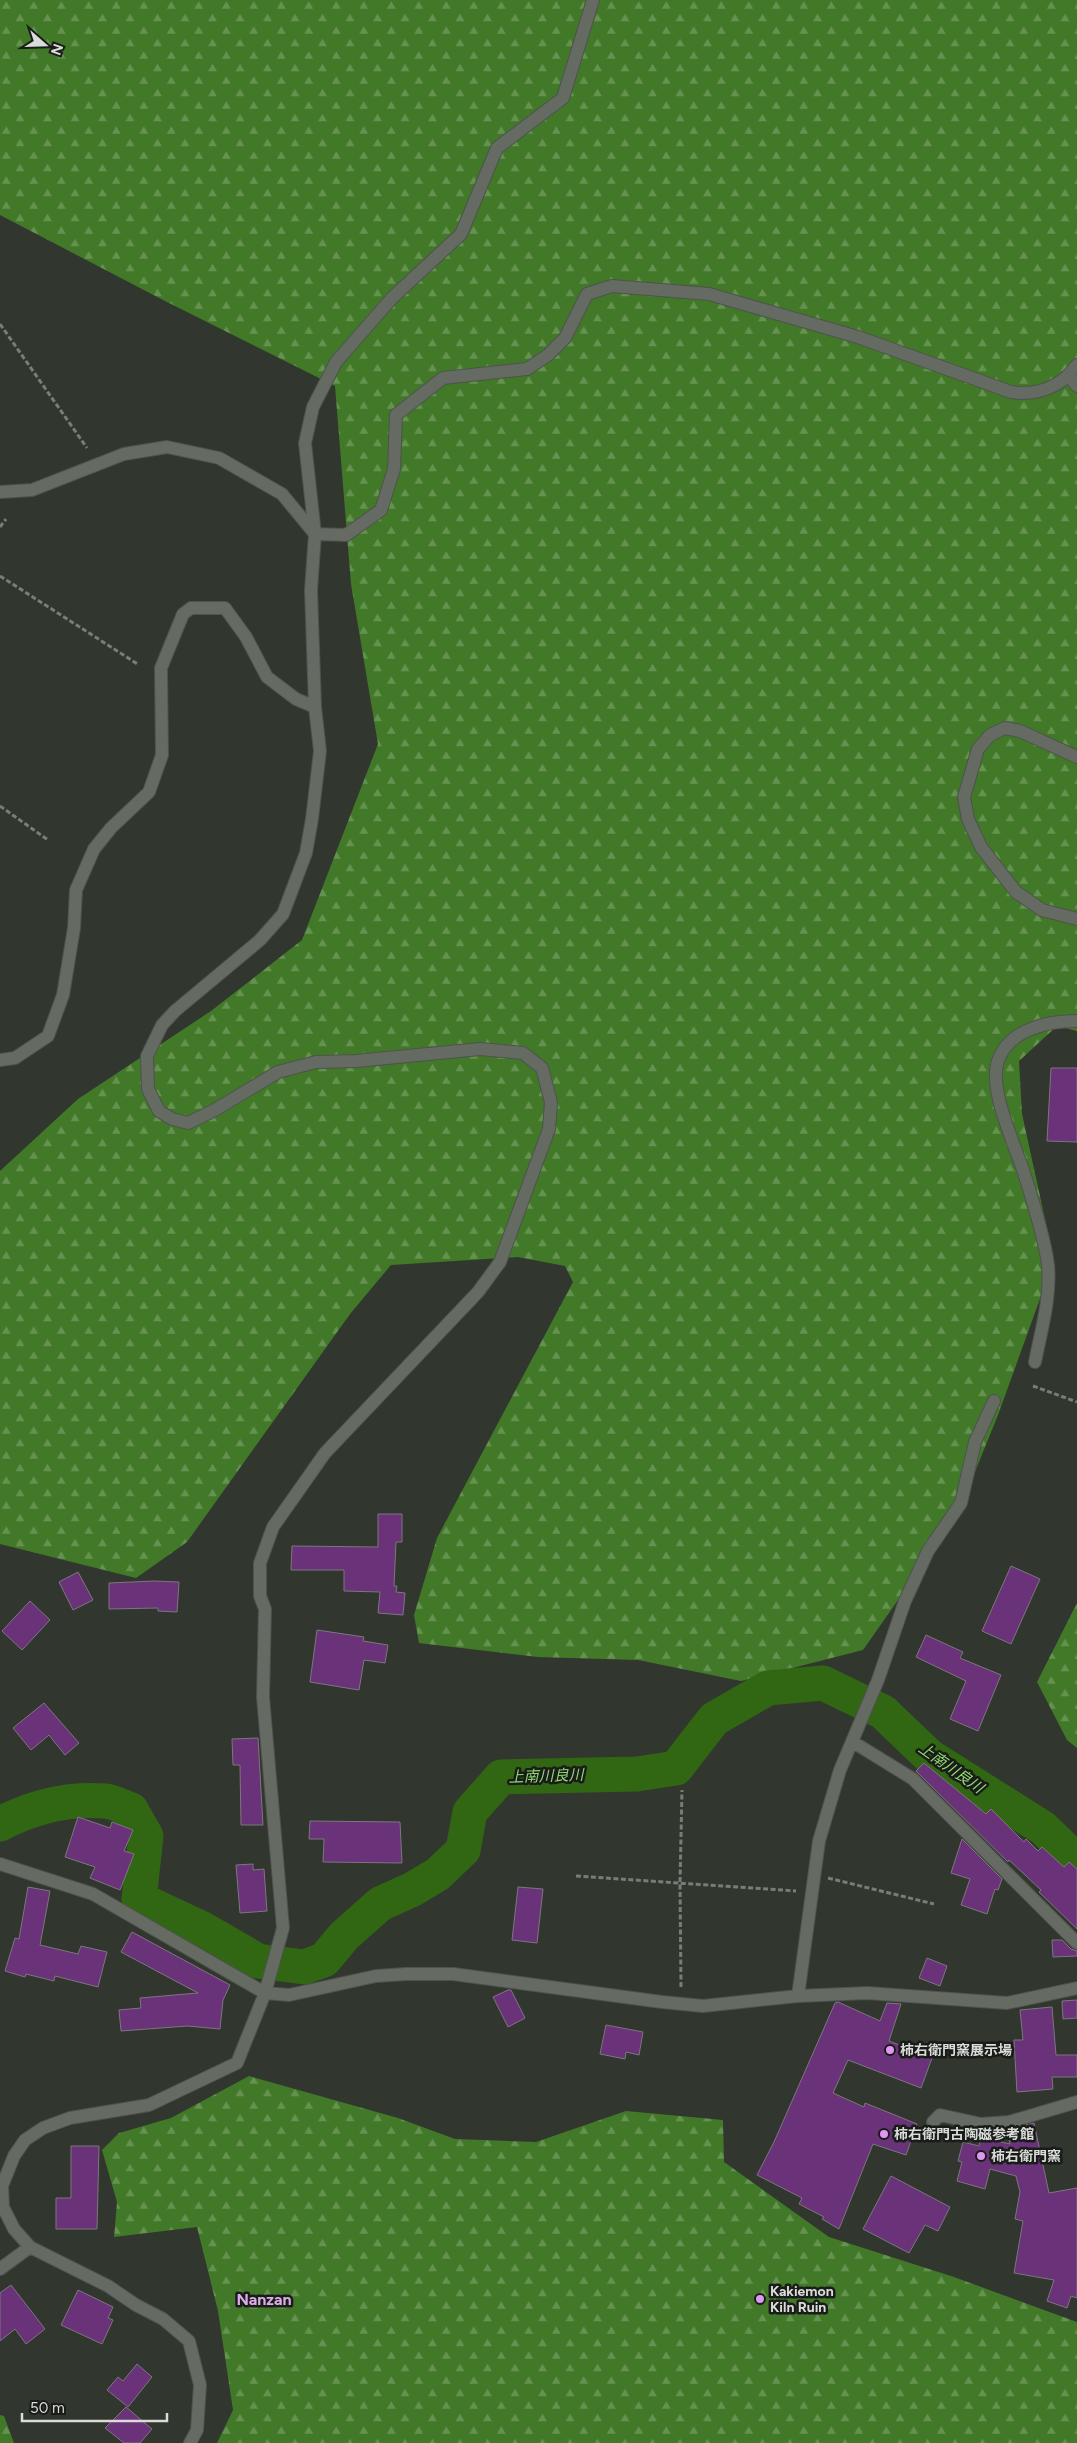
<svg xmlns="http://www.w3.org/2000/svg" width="1077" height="2443" viewBox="0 0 1077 2443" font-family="Figtree,'Noto Sans JP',sans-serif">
<defs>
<pattern id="forest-firs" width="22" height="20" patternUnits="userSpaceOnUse" patternTransform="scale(1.25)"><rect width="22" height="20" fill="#427928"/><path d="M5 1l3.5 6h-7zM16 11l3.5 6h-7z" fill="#669251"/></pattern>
</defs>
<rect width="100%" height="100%" fill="#31362f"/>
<!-- forest -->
<path fill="url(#forest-firs)" d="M0 0H1077V1031L1057 1026 1019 1061 1022 1114 1054 1260 998 1415 957 1516 863 1650 741 1681 638 1660 538 1657 419 1643 414 1615 437 1538 573 1282 565 1266 518 1257 391 1265 350 1314 187 1542 136 1578 0 1544V1171L78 1099 211 1011 302 940 378 744 351 584 335 386 165 301 0 215Z
M1077 1603V1748L1067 1740 1037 1682Z
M249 2076 398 2118 455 2139 536 2142 626 2111 723 2120 724 2162 829 2237 954 2277 1077 2322V2443H217L233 2410 218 2311 197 2227 114 2237 117 2202 102 2150 119 2133 171 2118Z
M0 2415 4 2416 14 2443H0Z"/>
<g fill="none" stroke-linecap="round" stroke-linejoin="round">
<!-- river -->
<path stroke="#316713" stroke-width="35" d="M0 1824C32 1807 69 1798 106 1801 114 1802 123 1807 131 1810L146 1836 139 1899 201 1928 258 1961 304 1967 324 1960 344 1936 380 1904 413 1889 438 1874 463 1850 470 1812 501 1777 637 1774 676 1768 714 1719 768 1688 823 1683 883 1712 929 1756 1043 1828 1077 1861"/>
</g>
<!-- building -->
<path fill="#693279" stroke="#7d777e" d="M1051 1068H1077V1142L1047 1141Z
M378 1514H402V1542H396L394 1586H397L396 1592 405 1593 403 1615 378 1613 380 1592 344 1591V1570H291L292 1546 378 1547Z
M1011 1566 1040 1579 1011 1644 982 1631Z
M78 1572 93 1600 73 1610 59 1582Z
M154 1581 179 1582 177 1612 158 1611V1608L109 1609V1583Z
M30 1601 50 1620 22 1650 2 1631Z
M317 1630 364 1637 363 1641 388 1645 385 1663 364 1660 359 1690 310 1682Z
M926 1635 963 1652 960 1658 1001 1675 978 1731 950 1719 966 1681 916 1657Z
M44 1703 79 1743 65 1755 49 1735 31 1750 13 1728Z
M258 1738 263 1825H241L240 1765H233L232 1739Z
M924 1763 986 1814 991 1809 1024 1842 1026 1839 1038 1851 1042 1847 1064 1867 1069 1862 1077 1869V1929L1039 1892 1041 1890 1009 1860 1008 1862 916 1771Z
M78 1817 110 1828 112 1822 133 1830 124 1851 134 1854 120 1890 90 1878 95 1867 65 1857Z
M310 1821 400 1822 402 1863 323 1862 324 1839H309Z
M962 1839 1002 1879 998 1890 995 1889 987 1914 961 1905 970 1879 951 1873Z
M253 1864V1870L264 1869 267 1911 240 1913 236 1865Z
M28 1887 50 1891 40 1945 78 1954 81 1946 107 1952 98 1987 55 1976 54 1981 26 1974 25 1977 5 1971 15 1938 19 1939Z
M518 1887 543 1889 537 1943 512 1940Z
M132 1932 230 1985 223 2000 220 2029 187 2026 121 2031 119 2010 141 2008 140 1998 198 1993 121 1952Z
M1052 1940H1062L1071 1949 1077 1951V1956L1053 1957Z
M927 1958 947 1966 940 1986 919 1978Z
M508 1990H511L525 2018 508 2027 493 1997Z
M1077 2000V2018L1063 2019 1062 2001Z
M838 2002 880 2021 887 2003 901 2004 889 2041 932 2058 921 2088 848 2060 833 2093 864 2107 865 2103 917 2124 906 2155 873 2144 839 2229 822 2219 824 2217 799 2204 802 2198 757 2175 774 2142 835 2003Z
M1052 2007 1056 2055H1077V2077H1052L1053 2089 1017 2092 1014 2040H1023L1020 2010Z
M606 2025 643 2032 639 2055 626 2052 625 2059 600 2054Z
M1034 2123 1049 2193 1077 2188V2298L1071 2296 1067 2308 1047 2301 1054 2280 1014 2273 1023 2221 1015 2219 1020 2192 1016 2176 990 2169 985 2189 957 2181 962 2162 958 2161 963 2142 979 2146 981 2137 1010 2144 1007 2130Z
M71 2146H99L97 2229H56V2198H71Z
M891 2176 950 2207 938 2231 925 2225 909 2253 863 2229Z
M11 2285 45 2329 26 2344 15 2329 0 2341V2293Z
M78 2290 113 2307 108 2318 113 2320 102 2344 61 2325Z
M137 2364 152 2377 128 2407 107 2390 118 2377 123 2381Z
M126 2407 152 2429 140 2443H124L105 2428Z"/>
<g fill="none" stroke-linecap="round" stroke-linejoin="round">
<defs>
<path id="minor" d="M1069 376 1077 386
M0 492 32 490 124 454 167 447 219 458 282 494 315 534 346 535 381 510 394 469 396 415 443 378 527 369 548 355 565 338 587 294 612 286 709 294 858 337 1011 392C1037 396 1062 387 1077 365
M1077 757 1020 731 1005 728 990 735 978 749 964 797 968 819 981 847 1016 892 1042 910 1077 919
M0 1060 15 1058 48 1036 63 995 74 928 76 890 94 849 111 828 149 792 162 755 161 668 183 614 191 608H225L246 637 267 677 296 699 315 707
M1035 1362C1041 1331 1051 1298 1048 1265 1045 1240 1032 1198 1024 1173 1015 1145 988 1089 998 1061 1009 1029 1048 1021 1077 1021
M853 1742 913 1779 1077 1943
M0 1864 93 1894 265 1993 289 1995 376 1976 406 1974H453L662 2002 703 2006 798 1996 867 1993 1007 2003 1077 1988
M798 1996 819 1841 840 1770 878 1680 905 1601 928 1551 961 1503 975 1442 994 1401
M933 2122 940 2115 981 2124 1009 2122 1077 2102
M0 2269 30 2247
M190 2443 197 2430 200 2385 189 2341 163 2319 136 2305 108 2286 30 2247 14 2229 3 2207 2 2186 14 2156 25 2140 43 2128 70 2118 149 2105 237 2063 265 1993 283 1928 263 1697 265 1609 260 1596V1563L273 1527 325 1453 478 1292 500 1262 549 1129 551 1102 542 1068 523 1053 480 1049 356 1061 316 1062 278 1072 213 1111 188 1123 172 1119 159 1111 148 1089 147 1056 162 1025 175 1011 260 940 283 914 306 853 312 819 320 751 315 707 311 590 315 534 305 443 313 407 336 362 392 298 461 234 497 148 563 98 593 0"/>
</defs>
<!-- minor casing -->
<use href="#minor" stroke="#4f524d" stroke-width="14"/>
<!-- path -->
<path stroke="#797d77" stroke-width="3" stroke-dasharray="5 2.5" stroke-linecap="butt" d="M0 324 87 448
M0 527 6 519
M0 576 139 665
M0 806 48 840
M1033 1386 1077 1402
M576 1876 796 1891
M828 1878 934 1904
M681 1987 680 1883 682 1790"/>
<!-- minor -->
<use href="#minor" stroke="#656a63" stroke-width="12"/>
</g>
<!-- markers -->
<g fill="#de98f3" stroke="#1a1c19" stroke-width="2">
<circle cx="890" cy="2050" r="5"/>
<circle cx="884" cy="2134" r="5"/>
<circle cx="981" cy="2156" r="5"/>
<circle cx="760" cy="2299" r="5"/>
</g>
<g text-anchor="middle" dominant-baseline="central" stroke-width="5" stroke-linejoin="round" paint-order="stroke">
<!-- poi labels -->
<g font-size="14" font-weight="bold" fill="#d9dcd8" stroke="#1a1c19" text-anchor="start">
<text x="900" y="2050">柿右衛門窯展示場</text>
<text x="894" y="2134">柿右衛門古陶磁参考館</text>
<text x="991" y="2156">柿右衛門窯</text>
<text x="770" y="2291">Kakiemon<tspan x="770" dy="16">Kiln Ruin</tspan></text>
</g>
<!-- water labels -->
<g font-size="15" font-style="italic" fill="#90da71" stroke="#1a1c19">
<text transform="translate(951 1768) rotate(35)">上南川良川</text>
<text transform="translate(546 1776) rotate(-2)">上南川良川</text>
</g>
<!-- quarter labels -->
<g font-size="16" font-weight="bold" fill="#ddadeb" stroke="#1a1c19">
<text x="264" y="2299">Nanzan</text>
</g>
</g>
<!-- north arrow -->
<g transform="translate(45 45) rotate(110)" stroke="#1a1c19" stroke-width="4" paint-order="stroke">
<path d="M0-4L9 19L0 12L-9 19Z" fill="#d9dcd8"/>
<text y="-8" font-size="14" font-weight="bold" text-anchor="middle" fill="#d9dcd8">N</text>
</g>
<!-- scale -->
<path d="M22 2413v8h145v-8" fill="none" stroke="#d9dcd8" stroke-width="2.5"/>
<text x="30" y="2413" font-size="15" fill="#d9dcd8" stroke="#1a1c19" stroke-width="4" paint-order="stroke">50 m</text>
</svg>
